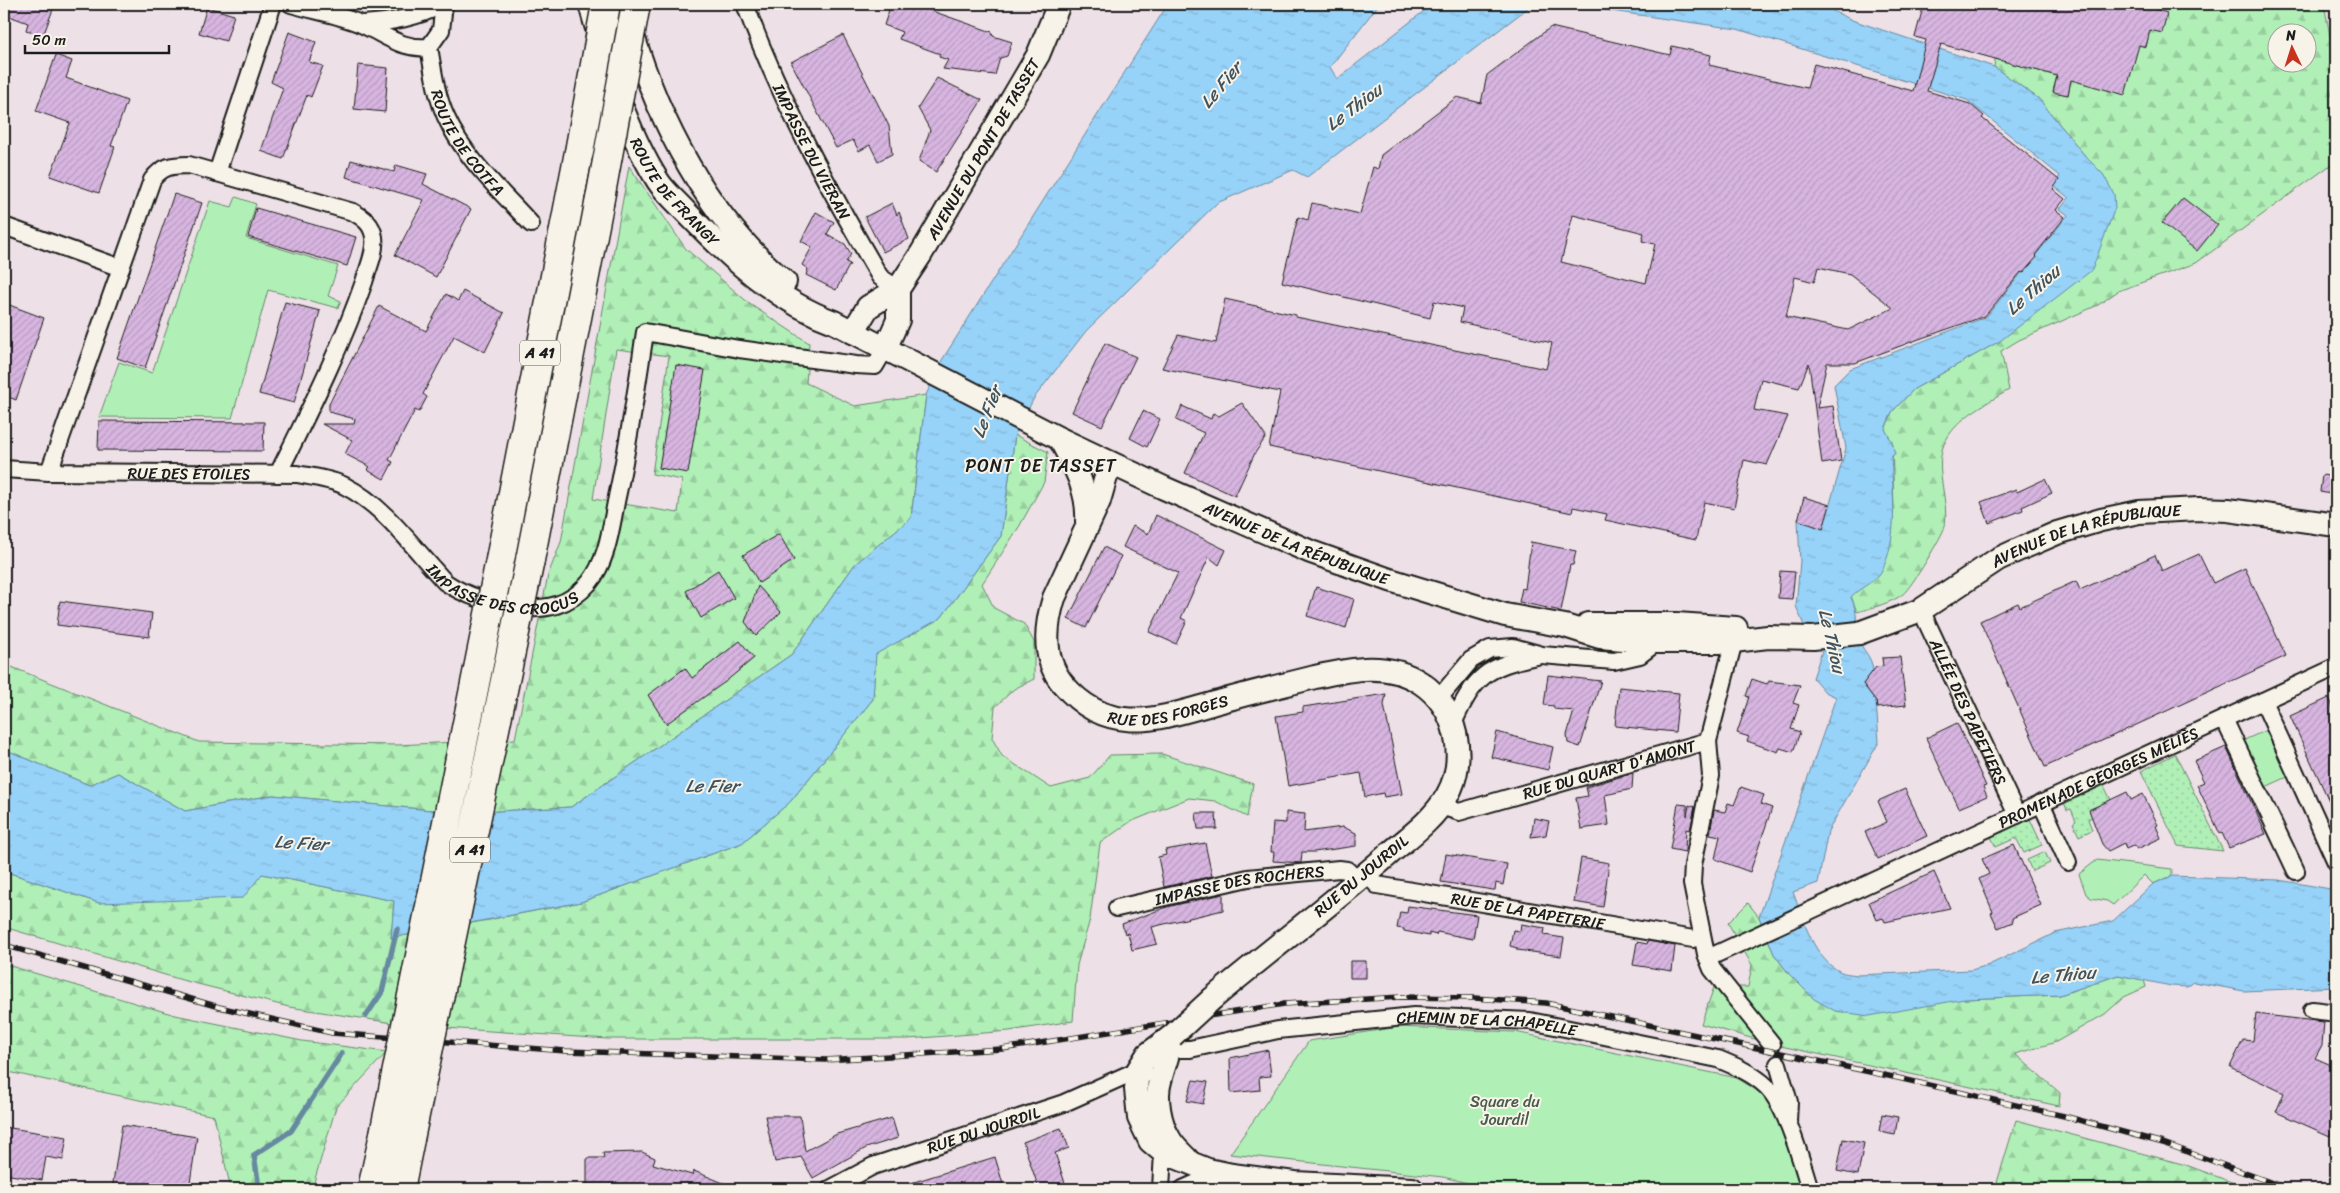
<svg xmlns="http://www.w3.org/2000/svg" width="2340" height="1193" viewBox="0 0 2340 1193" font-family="Sriracha,sans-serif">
<defs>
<pattern id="forest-firs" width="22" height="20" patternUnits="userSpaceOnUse" patternTransform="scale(1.25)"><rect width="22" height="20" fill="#b0f0b7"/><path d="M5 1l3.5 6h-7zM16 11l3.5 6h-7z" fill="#97cd9d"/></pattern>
<pattern id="garden-dots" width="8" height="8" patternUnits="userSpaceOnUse" patternTransform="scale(1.25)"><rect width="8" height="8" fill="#b0f0b7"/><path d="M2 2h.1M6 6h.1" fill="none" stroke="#97cd9d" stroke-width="1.8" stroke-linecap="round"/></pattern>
<pattern id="water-ripples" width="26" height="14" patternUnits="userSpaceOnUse" patternTransform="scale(1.25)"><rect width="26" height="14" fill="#97d2f8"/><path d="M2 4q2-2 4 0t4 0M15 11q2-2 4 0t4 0" fill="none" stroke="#82b4d4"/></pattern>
<pattern id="building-hatch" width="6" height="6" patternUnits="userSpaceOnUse" patternTransform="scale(1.25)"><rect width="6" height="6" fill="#d7b5e0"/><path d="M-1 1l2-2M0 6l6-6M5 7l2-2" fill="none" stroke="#b89bc0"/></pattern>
</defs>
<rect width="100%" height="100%" fill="#ede0e6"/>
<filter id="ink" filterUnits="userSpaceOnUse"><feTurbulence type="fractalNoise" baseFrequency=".02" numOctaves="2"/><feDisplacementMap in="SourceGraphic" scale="10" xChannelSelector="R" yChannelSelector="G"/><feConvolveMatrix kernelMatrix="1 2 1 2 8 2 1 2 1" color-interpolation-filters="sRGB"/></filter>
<g filter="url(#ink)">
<!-- green -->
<path fill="#b0f0b7" stroke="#66866a" d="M236 197 256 204 246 238 338 266 328 296 341 301 338 308 268 290 232 418 99 417 119 362 152 373 210 201 232 207Z
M2269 729 2290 776 2263 788 2242 741Z
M2097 860 2172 869V876L2153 884 2144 875 2113 905 2107 901 2091 898 2086 894 2079 874Z
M1399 1027 1515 1032 1737 1078 1764 1095 1781 1128 1802 1189H1492L1443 1177 1230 1154 1309 1041Z"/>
<!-- forest -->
<path fill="url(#forest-firs)" stroke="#66866a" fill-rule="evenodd" d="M2150 4H2324L2336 68V161L2196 263 2118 291 2098 305 2019 340 2001 351 2009 390C1985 404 1950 421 1942 450 1936 475 1949 501 1945 526 1943 535 1911 588 1903 594 1892 603 1871 608 1857 612L1851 596 1855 592 1894 509 1892 442 1885 430 1892 412 1914 389 2000 341 2103 174 2086 157 2039 99 1994 67 1995 59 2057 76 2053 91 2068 95 2071 80 2139 45 2146 47 2150 30ZM2278 32H2308V62H2278Z
M629 166 686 249 751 305 809 343 806 383 855 406 926 395 911 518 855 564 792 654 571 807 463 813 273 795 185 811 118 773 89 785 4 749V664L199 742 397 745 515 739 548 575 561 542ZM616 349 669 356 652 474 682 480 678 513 593 499Z
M1015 435 1048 452 1044 482 1019 527 982 584 994 608 1024 624 1034 642V679L1014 689 995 707 992 738 1002 756 1051 788 1090 778 1110 755 1162 754 1253 784 1247 817 1215 801 1189 798 1130 822 1100 843 1090 919 1077 965 1073 1021 1009 1031 908 1039H608L446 1028 467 924 581 902 742 843 790 802 873 699 875 654 941 618 1001 536Z
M4 871 99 903 262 874 394 901 391 938 411 934 393 1023 289 1007 182 980 4 927Z
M1748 903 1759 917 1774 954 1789 974 1965 999 2060 995 2118 975 2144 980 2146 987 2124 997 2105 1014 2056 1042 2015 1054 2060 1093 2059 1106 1776 1045 1701 1024 1714 987H1748L1752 965 1728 923Z
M4 964 175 1015 302 1041 387 1052 336 1107 312 1189H265L230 1185 214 1116 4 1071Z
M2016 1120 2186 1165 2250 1189H1995Z"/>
<!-- garden -->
<path fill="url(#garden-dots)" stroke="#66866a" d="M2175 754 2223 851 2178 846 2141 771Z
M2102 782 2111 800 2090 809 2092 817 2088 819 2092 830 2079 836 2073 823 2076 821 2071 809 2067 810 2063 800Z
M2028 815 2042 845 2024 853 2016 838 1996 847 1989 833Z
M2045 852 2050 863 2032 871 2027 860Z"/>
<!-- water -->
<path fill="url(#water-ripples)" stroke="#6689a0" d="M1168 4H1379L1330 67 1337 79 1433 4H1533L1307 177 1293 170 1217 203 1086 331 1034 398 1015 435 1001 536 941 618 876 654 873 699 790 802 742 843 581 902 391 938 394 901 262 874 243 898 99 903 4 871V749L89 785 118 773 185 811 273 795 463 813 571 807 792 654 855 564 911 518 926 395 942 360Z
M1562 4H1819L1852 20 1994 67 2039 99 2086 157 2103 174 2114 194 2115 208 2092 270 2000 341 1914 389 1892 412 1885 429 1892 442 1895 454 1891 456C1893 491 1899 540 1881 572 1875 582 1859 588 1851 597 1859 615 1855 622 1859 639 1861 650 1872 655 1873 671L1863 684 1876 701 1879 742 1828 831 1818 883 1793 892C1803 918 1813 959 1841 972 1846 974 1852 974 1857 975L1971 970 1989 965 2055 933 2113 921 2153 884 2172 876 2279 880 2336 890V987L2244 991 2194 982 2187 987 2171 986 2118 975 2060 995 1965 999 1869 1016 1835 1011 1814 999 1789 974 1774 954 1759 917 1836 697 1825 692 1813 678 1822 651 1803 623 1796 606 1800 561 1798 520 1823 528 1846 448 1834 385 1850 369 1986 317 2068 215 2060 209 2069 198 2054 186 2060 176 1967 100 1737 29Z"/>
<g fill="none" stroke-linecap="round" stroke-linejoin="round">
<!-- stream -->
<path stroke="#6689a0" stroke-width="5.5" d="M366 1016 382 992 397 929
M258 1181 254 1155 291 1131 342 1053"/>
</g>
<!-- building -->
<path fill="url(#building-hatch)" stroke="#1c1c1c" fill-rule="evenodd" d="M4 4H55L43 36 26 30 28 23 4 14Z
M891 4H912L992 32 993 36 1012 42 1007 56 1000 58 995 75 943 69 948 60 939 57 940 54 899 39 902 32 884 25Z
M1924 4H2150L2149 7 2167 13 2162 33 2150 30 2146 47 2139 45 2125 95 2071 80 2068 95 2053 92 2057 76 1941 44 1927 91 1970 104 1984 116 1982 118 2059 180 2053 189 2065 199 2056 210 2065 217 2035 255 2037 257 2023 273 2021 272 1985 316 1919 339 1855 363H1827L1817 408 1833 406 1841 461 1822 464 1809 363 1799 388 1761 379 1754 410 1788 416 1767 465 1744 460 1734 508 1704 502 1696 540 1605 520 1607 514 1573 507 1572 513 1269 447 1280 392 1162 368 1178 335 1216 343 1225 299 1296 315V317L1546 369 1552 343 1460 322 1463 308 1434 301 1430 318 1282 282 1298 217 1308 220 1312 203 1360 214 1373 167 1378 169 1381 155 1457 97 1481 103 1487 75 1551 27 1670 55 1672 46 1711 55 1709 65 1807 88 1814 64 1913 91 1926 40 1915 37ZM1573 215 1644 233 1642 241 1655 244 1646 283 1561 262ZM1818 267 1850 274 1893 308 1848 330 1786 317 1795 277 1814 282Z
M207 7 234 15 226 41 199 33Z
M289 32 316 42 309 62 323 66 311 97 307 95 283 159 261 151 283 88 271 82Z
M843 35 889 126 892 154 878 161 870 145 859 151 853 140 836 148 791 62Z
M56 55 72 61 66 78 127 101 111 146 115 147 99 193 50 176 70 123 36 111Z
M358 65 388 68 385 112 354 109Z
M937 78 982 100 936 172 919 161 930 130 918 108Z
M351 160 394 172 396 165 427 174 423 184 471 209 436 277 395 255 424 200 346 177Z
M174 194 202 203 145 368 117 358Z
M2183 198 2218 225 2197 251 2162 223Z
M892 203 897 215 899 212 909 239 883 252 865 217Z
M256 208 356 237 347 266 248 237Z
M816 212 834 222 827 234 845 244 851 254 846 262 850 264 836 290 806 275 808 269 802 265 812 247 801 241Z
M463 291 504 313 485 352 454 336 423 394 427 397 419 412 415 410 389 460 393 462 384 479 367 470 370 467 345 454 352 440 322 424H354L355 419 329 412V404L379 306 426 331 446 294 458 301Z
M285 302 320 311 294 403 259 394Z
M4 303 44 318 16 400 4 395Z
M1105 343 1136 357 1102 426 1072 412Z
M676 365 705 370 688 473 659 468Z
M1242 403 1266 437 1255 453 1235 496 1185 473 1204 433 1176 420 1182 406 1211 419 1213 413 1219 416Z
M1143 411 1160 419 1147 447 1130 438Z
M99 421 264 422 263 451 98 450Z
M2322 475 2336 477V495L2320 492Z
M2045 479 2052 493 2022 507 2023 510 1989 523 1981 502 2016 489 2017 492Z
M1804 497 1830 505 1823 529 1798 520Z
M1156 515 1226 550 1219 565 1209 557 1181 618 1187 621 1176 644 1149 632 1178 573 1123 547 1133 526 1148 534Z
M779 534 794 560 759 583 743 555Z
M1531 542 1576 551 1573 565H1570L1561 611 1519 602 1522 588 1525 589Z
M1104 547 1121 556 1086 628 1068 619Z
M2199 554 2213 583 2245 568 2286 656 2045 767 1980 621 2018 603 2020 607 2076 581 2080 590 2155 555 2162 571Z
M718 570 734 598 701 618 686 591Z
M1780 571 1795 572 1792 599 1778 598Z
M758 586 781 612 756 636 745 622Z
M1316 587 1354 599 1346 628 1307 616Z
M60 601 152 613 149 637 57 625Z
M740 641 754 658 725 682 666 724 648 695 685 668 692 678Z
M1900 657 1906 705 1877 708 1876 701 1863 684 1876 667 1883 666 1882 658Z
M1548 675 1601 681 1580 747 1568 743 1567 735 1574 711 1554 709V706L1544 705Z
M1752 679 1767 684 1769 681 1800 685 1793 703 1799 705 1791 729 1800 732 1793 752 1780 748 1778 752 1747 741 1749 737 1737 733 1749 697 1746 696Z
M1619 687 1679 693 1675 732 1615 726Z
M1386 694 1384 705 1402 794 1384 797 1383 793 1365 797 1361 773 1288 786 1276 716 1303 712V707Z
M2329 698 2336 713V816L2290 716Z
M1957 723 1986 786 1983 787 1987 796 1959 808 1926 738Z
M1497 732 1553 747 1548 770 1491 757Z
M2226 747 2266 834 2229 848 2222 833 2220 834 2197 785 2204 782 2194 761Z
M1633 773 1632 789 1605 795 1609 825 1581 829 1576 798 1588 796 1586 787Z
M1741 787 1764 795 1761 804 1772 808 1750 872 1715 859 1720 836 1710 834 1714 810 1725 812 1728 803 1734 805Z
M1905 789 1927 836 1878 859 1865 832 1887 822 1878 801Z
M2127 792 2131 800 2143 794 2158 825 2156 826 2161 838 2137 849 2135 845 2126 849 2124 843 2108 851 2102 844 2089 810Z
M1678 804 1687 805V816L1689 805 1695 807 1690 830 1686 829 1685 852 1670 849Z
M1286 812 1305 814 1304 832 1343 827 1356 833V846L1314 852H1302L1301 863 1273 861 1274 852H1271L1273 822 1286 823Z
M1196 813H1216L1217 829H1198Z
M1534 818 1549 821 1546 835 1531 837Z
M1205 843 1212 876 1164 887 1158 857 1166 855 1165 850Z
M2014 845 2041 905 2012 918 2013 922 1998 928 1991 913 1993 912 1979 879 1989 874 1982 859Z
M1446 854 1507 864 1503 885 1496 883 1495 890H1493L1441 882Z
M1581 858 1609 863 1603 907 1574 902Z
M1934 872 1950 908 1885 922 1883 918 1877 920 1869 902Z
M1223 894V910L1152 927 1157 944 1132 950 1128 933 1125 934 1122 924 1167 907Z
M1408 906 1477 915 1473 939 1437 932 1436 935 1429 933V936L1404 931V929L1397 928 1400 912 1407 913Z
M1521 924 1545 928 1544 935 1564 938 1561 956 1517 950V948L1510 946 1513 930 1520 931Z
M1648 941 1675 946 1672 971 1633 965 1637 942 1647 944Z
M1350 961H1366V978H1350Z
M2256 1014 2324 1022 2322 1045 2315 1058 2336 1067V1122L2330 1136 2276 1112 2284 1093 2230 1067 2243 1040 2253 1041Z
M1268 1050 1271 1076 1259 1077 1260 1090 1231 1093 1230 1058Z
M1193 1080 1208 1082 1203 1104 1187 1101Z
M1882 1114 1898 1117 1895 1134 1879 1131Z
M765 1116H800L805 1151 837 1134 892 1118 898 1138 866 1148 813 1178 801 1157 775 1162Z
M122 1125 197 1137 189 1189H112Z
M4 1127 67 1137 63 1160 46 1157 42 1180 4 1174Z
M1061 1128 1069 1148 1055 1153 1067 1189H1039L1023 1142Z
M1843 1139 1864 1143 1858 1175 1837 1171Z
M642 1152 655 1158 653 1164 692 1175 694 1171 738 1189H587V1158H604L603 1153Z
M995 1157 1003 1184 987 1189H902L901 1186Z"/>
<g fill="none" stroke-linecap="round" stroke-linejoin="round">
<defs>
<g id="street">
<path d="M291 4C315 11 341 15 363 25 386 35 402 50 429 47L441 30 444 4"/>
<path id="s1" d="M745 4C780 100 829 189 880 277L898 289"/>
<path d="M363 24C391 22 417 18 443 4"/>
<path id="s2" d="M429 47C433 70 436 95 446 117 464 158 502 192 531 224"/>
<path d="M217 173 273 4"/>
<path d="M4 226 121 268"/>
<path id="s3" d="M4 469 49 472 297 474C313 477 331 479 345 486 386 507 414 549 445 582 467 597 491 603 516 607 545 611 569 606 589 583 608 560 611 526 617 497 629 442 637 387 645 332L739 349 856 365 875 366 885 349"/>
<path d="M49 472 152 180C162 166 172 165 189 165L353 212C364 218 372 224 374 237 376 252 368 268 364 282 341 348 309 411 278 474"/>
<path id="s4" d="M1921 610 2017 815"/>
<path d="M1439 698 1471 660 1490 649 1513 647 1542 655 1614 661 1640 655 1661 639"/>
<path d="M2263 701 2336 862"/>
<path d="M2224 719 2296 871"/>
<path d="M1453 724C1474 676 1487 666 1537 656"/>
<path d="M1708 741 1711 776 1693 865 1692 884 1706 954 1712 969 1772 1044"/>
<path d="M2041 803 2068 862"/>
<path id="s5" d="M1441 806 1459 812 1708 741 1734 641"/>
<path id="s6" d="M1367 874 1377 885 1693 939"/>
<path id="s7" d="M1117 908 1248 878 1339 869 1347 870 1358 881"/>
<path id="s8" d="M1708 958 2336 667"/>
<path d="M2312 1010 2336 1013"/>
<path id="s9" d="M1160 1047 1170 1049H1190L1278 1030 1414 1016 1530 1021 1718 1059C1735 1066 1752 1073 1766 1086 1787 1106 1801 1161 1810 1189"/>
<path d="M1778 1064 1789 1102 1788 1121"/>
<path id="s10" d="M830 1189 873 1166 1064 1103 1138 1070 1146 1074"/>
<path d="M1161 1189 1163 1152 1167 1143"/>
<path d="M1183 1189 1201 1181 1226 1176"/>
</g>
<g id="secondary">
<path id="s11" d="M590 4C607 65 624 127 658 181 665 192 677 202 686 212 728 256 776 301 834 322L1060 439 1164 488 1311 552 1390 580 1505 615 1565 626 1600 637 1658 642H1725L1768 637 1813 638 1859 633 1921 610 1998 559 2020 549 2057 533 2101 520 2139 512 2199 509 2228 510 2336 525"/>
<path d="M631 29C659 123 708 218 785 282"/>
<path id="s12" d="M853 332 868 307 898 289 921 254 1038 55 1059 4"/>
<path d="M885 349 898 320V289"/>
<path d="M1060 439C1074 465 1089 491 1087 522"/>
<path id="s13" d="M1110 463 1099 501 1054 598C1045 627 1042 659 1063 684 1110 740 1163 717 1222 701 1253 692 1284 685 1315 677 1351 669 1388 661 1421 683 1457 707 1468 759 1447 796 1433 820 1409 837 1389 854 1332 904 1270 950 1212 999"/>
<path d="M1588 624H1676L1736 628"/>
<path d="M1172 1036 1148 1054 1138 1070 1136 1089 1139 1118 1150 1141 1163 1152 1208 1170 1232 1175 1295 1183 1412 1189"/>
<path d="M1172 1036C1170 1052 1164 1065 1160 1081 1155 1098 1160 1123 1169 1138 1173 1146 1181 1153 1187 1159"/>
</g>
<path id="highway" d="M501 555 579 152
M530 560 599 204
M372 1189 384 1134
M400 1189 410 1139"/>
</defs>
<!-- street casing -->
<use href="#street" stroke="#1c1c1c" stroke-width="20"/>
<!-- secondary casing -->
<use href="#secondary" stroke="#1c1c1c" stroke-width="26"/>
<!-- highway casing -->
<use href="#highway" stroke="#1c1c1c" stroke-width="31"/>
<!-- street -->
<use href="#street" stroke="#f7f3e8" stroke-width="16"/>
<!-- secondary -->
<use href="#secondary" stroke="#f7f3e8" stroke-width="22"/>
<!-- highway -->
<use href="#highway" stroke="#f7f3e8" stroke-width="28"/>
<defs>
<path id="rail" d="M4 945 219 1007 332 1033 566 1051 825 1060 1002 1049 1284 1004 1401 997 1474 998 1546 1003 1898 1078 2064 1116 2163 1143 2289 1189"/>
</defs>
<!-- rail casing -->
<use href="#rail" stroke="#1c1c1c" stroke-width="5.5"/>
<!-- rail -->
<use href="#rail" stroke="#f7f3e8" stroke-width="4" stroke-dasharray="11" stroke-linecap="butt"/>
<defs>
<path id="secondary-bridge" d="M1172 1036 1212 999"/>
<path id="highway-bridge" d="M579 152 606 4
M599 204 636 4
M384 1134 501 555
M410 1139 530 560"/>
</defs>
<!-- secondary-bridge casing -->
<use href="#secondary-bridge" stroke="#1c1c1c" stroke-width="26" stroke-linecap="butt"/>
<!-- highway-bridge casing -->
<use href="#highway-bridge" stroke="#1c1c1c" stroke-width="31" stroke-linecap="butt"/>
<!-- secondary-bridge -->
<use href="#secondary-bridge" stroke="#f7f3e8" stroke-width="22"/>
<!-- highway-bridge -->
<use href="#highway-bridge" stroke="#f7f3e8" stroke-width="28"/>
</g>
</g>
<g text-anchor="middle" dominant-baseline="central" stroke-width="4" stroke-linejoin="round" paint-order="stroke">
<!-- shield labels -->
<g fill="#f7f3e8" stroke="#5e5c59" stroke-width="1">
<rect x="520" y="340.5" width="40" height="25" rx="4"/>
<rect x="450" y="837.5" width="40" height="25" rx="4"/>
</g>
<g font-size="15" font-weight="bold" fill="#1c1c1c">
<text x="540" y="353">A 41</text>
<text x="470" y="850">A 41</text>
</g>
<!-- street labels -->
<g font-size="16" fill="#1c1c1c" stroke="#f7f3e8">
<text stroke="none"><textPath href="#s2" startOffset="105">ROUTE DE COTFA</textPath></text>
<text stroke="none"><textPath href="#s12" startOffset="228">AVENUE DU PONT DE TASSET</textPath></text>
<text stroke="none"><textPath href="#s1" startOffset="162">IMPASSE DU VIÉRAN</textPath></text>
<text stroke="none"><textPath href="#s11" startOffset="209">ROUTE DE FRANGY</textPath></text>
<text stroke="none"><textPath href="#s3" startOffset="185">RUE DES ÉTOILES</textPath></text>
<text stroke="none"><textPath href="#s11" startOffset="1760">AVENUE DE LA RÉPUBLIQUE</textPath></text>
<text stroke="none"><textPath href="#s11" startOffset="931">AVENUE DE LA RÉPUBLIQUE</textPath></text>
<text stroke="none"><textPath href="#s3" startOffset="541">IMPASSE DES CROCUS</textPath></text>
<text stroke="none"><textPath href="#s13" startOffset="354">RUE DES FORGES</textPath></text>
<text stroke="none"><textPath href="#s4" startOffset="112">ALLÉE DES PAPETIERS</textPath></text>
<text stroke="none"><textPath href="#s5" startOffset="175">RUE DU QUART D'AMONT</textPath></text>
<text stroke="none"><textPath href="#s8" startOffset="430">PROMENADE GEORGES MÉLIÈS</textPath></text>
<text transform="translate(1361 876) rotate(-40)">RUE DU JOURDIL</text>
<text stroke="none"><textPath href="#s7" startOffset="125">IMPASSE DES ROCHERS</textPath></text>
<text stroke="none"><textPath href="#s6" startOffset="168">RUE DE LA PAPETERIE</textPath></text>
<text stroke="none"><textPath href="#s9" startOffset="330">CHEMIN DE LA CHAPELLE</textPath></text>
<text stroke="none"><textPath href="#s10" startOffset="165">RUE DU JOURDIL</textPath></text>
</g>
<!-- park labels -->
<g font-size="16" fill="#485c4a" stroke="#f7f3e8">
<text x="1505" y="1101">Square du<tspan x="1505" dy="18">Jourdil</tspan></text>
</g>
<!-- water labels -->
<g font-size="18" font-style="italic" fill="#41535e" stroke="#f7f3e8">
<text transform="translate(1221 85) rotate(-50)">Le Fier</text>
<text transform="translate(1354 107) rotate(-37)">Le Thiou</text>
<text transform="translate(2033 290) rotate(-41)">Le Thiou</text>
<text transform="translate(987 412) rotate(-69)">Le Fier</text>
<text transform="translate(1832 641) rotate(77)">Le Thiou</text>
<text x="712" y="786">Le Fier</text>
<text transform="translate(301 843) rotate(3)">Le Fier</text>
<text transform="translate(2063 975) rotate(-5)">Le Thiou</text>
</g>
<!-- neighbourhood labels -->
<g font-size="18" letter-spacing="1" fill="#1c1c1c" stroke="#f7f3e8">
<text x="1041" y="466">PONT DE TASSET</text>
</g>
</g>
<!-- margin -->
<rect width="2340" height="1193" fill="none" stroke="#f7f3e8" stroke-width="20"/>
<rect x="10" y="10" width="2320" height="1173" fill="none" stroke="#1c1c1c" stroke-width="2" filter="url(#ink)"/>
<!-- north arrow -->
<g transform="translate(2292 48) rotate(356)"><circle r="24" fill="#f7f3e8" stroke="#9f9d96"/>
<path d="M0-4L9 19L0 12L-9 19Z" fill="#c8321e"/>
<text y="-8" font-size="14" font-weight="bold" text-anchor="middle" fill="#1c1c1c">N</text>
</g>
<!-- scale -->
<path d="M25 45v8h144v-8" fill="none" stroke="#1c1c1c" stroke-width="2.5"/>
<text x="32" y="45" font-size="15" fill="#1c1c1c" stroke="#f7f3e8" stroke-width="4" paint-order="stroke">50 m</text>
</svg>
